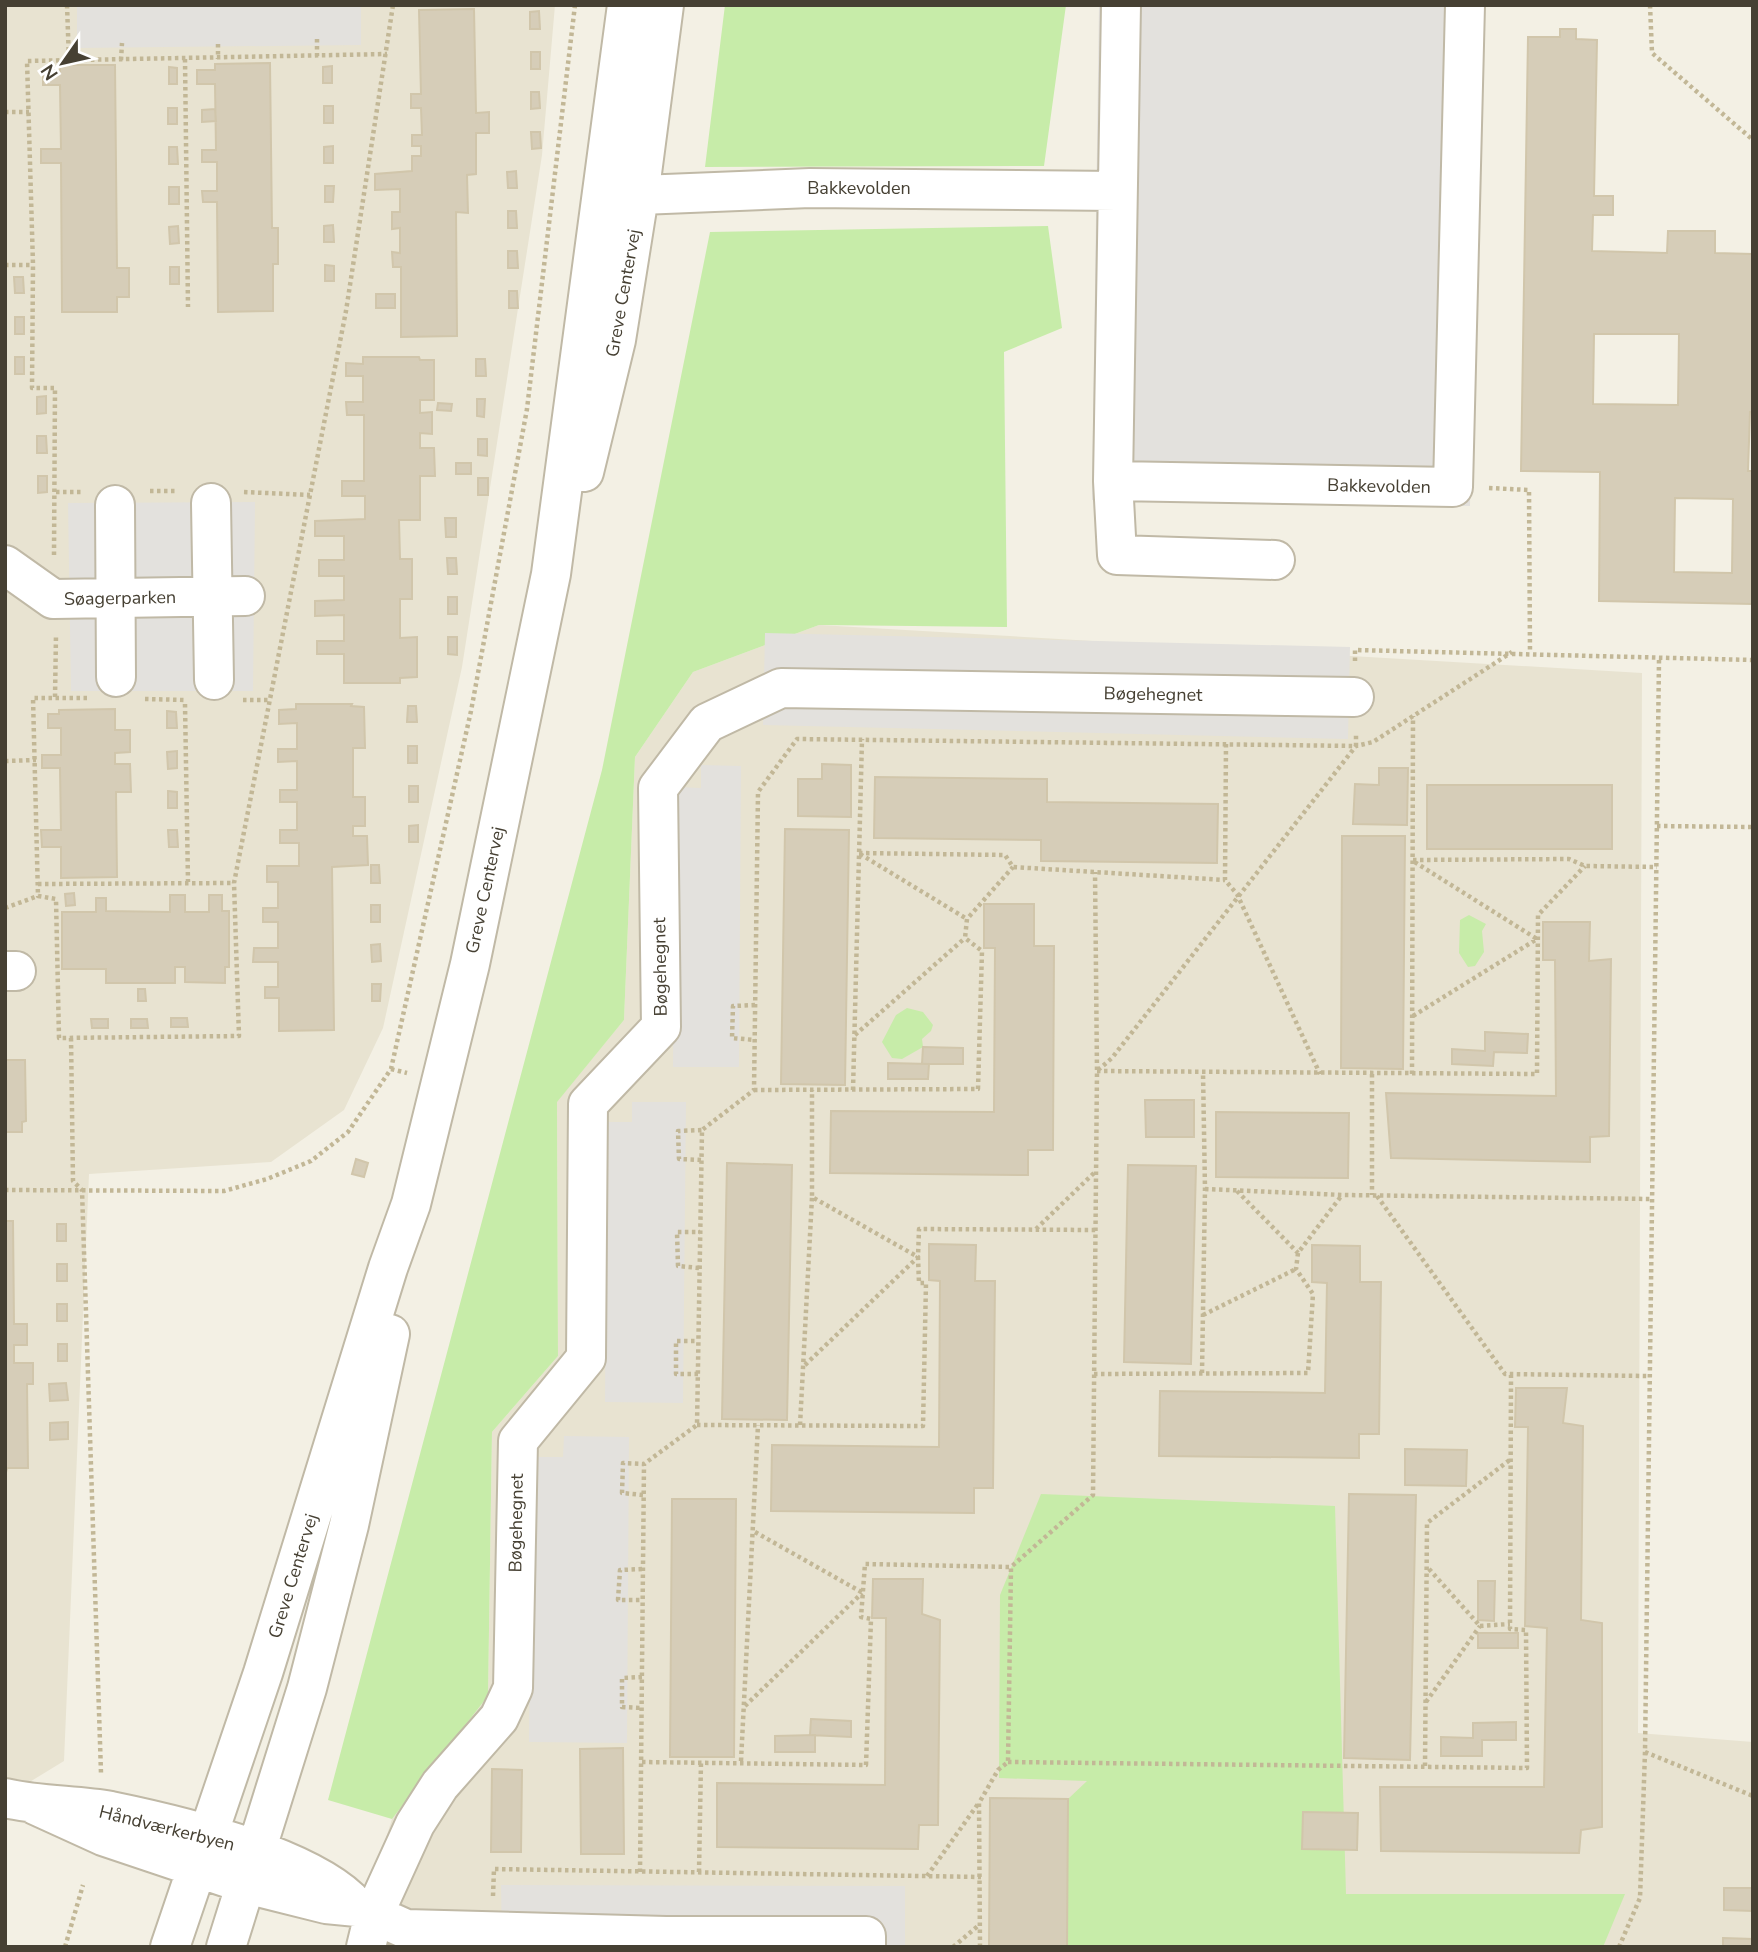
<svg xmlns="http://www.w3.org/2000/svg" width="1758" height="1952" viewBox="0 0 1758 1952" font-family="'Nunito Sans',sans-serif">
<rect width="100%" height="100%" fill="#f3f0e4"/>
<!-- residential -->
<path fill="#e8e3d1" d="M5 5H555L542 155 462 667 383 1028 344 1110 271 1162 89 1174 64 1761 5 1797Z
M819 625 1642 673 1638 1733 1753 1742V1947H352L392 1819 488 1696 492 1432 558 1356 557 1101 624 1020 635 757 693 672Z"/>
<!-- green -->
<path fill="#c7eca9" d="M725 5H1066L1044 166 705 167Z
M1048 226 1062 328 1004 352 1007 627 819 625 693 672 635 757 624 1020 557 1102 558 1356 492 1432 488 1696 392 1819 328 1800 602 770 710 232Z
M1469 915 1486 924 1482 931 1484 952 1475 966 1468 967 1459 953 1460 920Z
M907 1008 923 1012 933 1025 931 1031 922 1039 923 1047 902 1059 892 1058 882 1042 896 1015Z
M1041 1494 1335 1506 1346 1894H1625L1603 1947H1067L1068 1799 1087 1781 999 1778 1000 1595Z"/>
<!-- parking -->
<path fill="#e3e1dd" d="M77 5H361V45L77 48Z
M1099 5H1477L1470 506 1092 500Z
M255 502 253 691H71L68 503Z
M765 633 1350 647 1348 739 763 725Z
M701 765 741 766 739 1067H673L675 787 701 788Z
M632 1102H686L683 1403 605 1402 607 1122H632Z
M564 1436 629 1437 627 1743 529 1742 531 1457H563Z
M501 1885 905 1886V1947H502Z"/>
<!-- building -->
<path fill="#d6cdb8" stroke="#d1c6ab" stroke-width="2" fill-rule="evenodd" d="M474 9 476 113 489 112V133H476V174L467 175 468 213 456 212 457 336 401 337V267H393L392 252 400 253V228L392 229V212H400V189L375 190V174L412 171V156H421V146H412V135H422L421 108H411V94H421L419 10Z
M539 11 540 29H530V12Z
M1560 29H1576V39L1597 40 1594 196H1613V215H1593L1592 251 1667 253 1668 231H1715V253L1752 254 1753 412H1750L1748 471H1753V604L1599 601 1600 472 1521 471 1528 37H1560ZM1594 334H1679L1678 405 1593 404ZM1675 498 1733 499 1732 573 1674 572Z
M531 52H540V69H531Z
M270 63 272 228H278V264H273V311L218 312 217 202H203L202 191H217V162H202V150H216L215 84H197V70H215V64Z
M60 65H115L117 268H129V297H117V312H62L61 163H41V149H61L60 85H43V71H60Z
M332 66V83H323V67Z
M169 67 177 68V84H169Z
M531 92H539L540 108 531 109Z
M324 106H333V123H324Z
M168 108H177V124H168Z
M215 109 216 121 202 122V110Z
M531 132H540L541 148 532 149Z
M333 146V163H324V147Z
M169 147H177L178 164H169Z
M516 171 517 188H508L507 172Z
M325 186H334L333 202H325Z
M169 187H179V204H169Z
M508 211H516L517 228H508Z
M333 225 334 242H324V226Z
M178 226 179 243 170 244 169 227Z
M508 251H517L518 268H508Z
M325 265 334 266V281H325Z
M170 267H179V284H170Z
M14 277H23L24 293H15Z
M509 291H517L518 308H509Z
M376 294H395V308H376Z
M15 317H24V334H15Z
M15 357H24V374H15Z
M363 357H419L420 360H434V400H420V413L432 412V434L420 433V448H434L435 476H420V520H399L400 559H412V599H400V638L417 637V677L400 678V683H344V654H317V641H344V615L315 616V601L344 600V576H319V560H344V536H315V521L365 519V496H342V481H364V415H347L346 402H363V376H346V363L363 364Z
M476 359H485L486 376H476Z
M46 396V413L37 414V397Z
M477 399H485L484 417 477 416Z
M438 403 452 404 451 411 437 410Z
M37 436H46L47 453H37Z
M478 439H487V456L478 455Z
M456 463H471V474H456Z
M38 476H47V492L38 493Z
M478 478H488V495H478Z
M445 518H456V537H446Z
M447 558H456L457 574H448Z
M448 597H457V614H448Z
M448 637H457V655L448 654Z
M296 704H352L351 706 364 707 365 748H353V797H365V826H353V836H367L368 865 332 867 334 1030 279 1031V998H265V987H278V962H253L254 948H278V922H263V908H278V882H267V866H299V843H280V830H297V802H280V790H297V761L278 762V749H297V723L279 724V710L296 709Z
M408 706H416L417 722H407Z
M115 709V730H130V752L115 753V764H130L131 792H116L117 877 61 878V847H42L41 830H61L60 768H42V755H61V728H48V714H59V710Z
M167 711 176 712 177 728H167Z
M408 746H417V763H408Z
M177 751V768L168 769 167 752Z
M822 764 851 765V817L798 816V779H822Z
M1379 768H1408L1407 825 1353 824 1355 784 1379 785Z
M875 777 1047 779V802L1218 804 1217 863 1041 861V840L874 838Z
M1427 785H1612V849H1427Z
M409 786H418V802H409Z
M168 791 177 792V808H168Z
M418 825V842H409V826Z
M785 829 849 830 845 1085 781 1084Z
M168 830H177L178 847H169Z
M1342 836H1405L1403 1069 1341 1068Z
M371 865H379L380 883H371Z
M74 893 75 905 66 906 65 894Z
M170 895H185V912H209V895H222V911H229V967H225V983L185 982V967H175V983H106V969H62V912H96V898H106V911L170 912Z
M984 904H1034V946H1054L1053 1150H1028V1175L830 1173 831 1111 994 1112 995 948H984Z
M371 905H380V922H371Z
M1543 922H1590L1589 961 1611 959 1609 1136 1590 1137V1162L1391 1158 1386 1093 1556 1096 1555 960H1543Z
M380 944 381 961 372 962 371 945Z
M372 984H381L380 1001H372Z
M138 989H145L146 1001H138Z
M171 1018H187L188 1027H171Z
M91 1019H108V1028H92Z
M131 1019H147L148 1028H131Z
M1485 1032 1528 1034 1527 1053 1494 1052 1493 1066 1452 1064V1049L1485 1051Z
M923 1047 963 1048V1064H922Z
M5 1060H25L26 1121 22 1122V1132H5Z
M888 1063 929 1064 928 1079H888Z
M1145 1100H1194V1137H1146Z
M1216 1112 1349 1113 1348 1178 1216 1177Z
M356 1159 368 1163 364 1177 352 1174Z
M727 1163 792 1165 787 1420 722 1419Z
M1128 1165 1196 1166 1191 1364 1124 1362Z
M5 1221H13L14 1324H27V1345H14V1363H33V1384H27L28 1468H7L5 1477Z
M57 1224H66V1241H57Z
M929 1244 976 1245 975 1281H995L993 1488H974V1513L771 1511 772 1445 939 1447 940 1281 929 1280Z
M1312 1245 1360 1246V1282H1381L1379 1434H1359V1458L1159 1456 1160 1391 1325 1393 1327 1283 1312 1282Z
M57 1264H67V1281H57Z
M57 1304H67V1321H57Z
M58 1344H67V1361H58Z
M66 1383 68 1400 50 1401 49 1384Z
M1516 1388H1567L1563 1423 1583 1426 1581 1620 1602 1623V1827L1581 1830 1579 1853 1381 1851 1380 1787H1544L1547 1628 1525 1626 1528 1427H1515Z
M68 1422V1439L50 1440V1423Z
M1405 1449 1467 1450 1466 1486 1405 1485Z
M1349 1494 1416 1495 1410 1760 1344 1758Z
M672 1499H736L734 1757H670Z
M873 1579H923L922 1614 940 1620 938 1825H919L918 1849 717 1847V1783L885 1785 886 1618H872Z
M1478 1581H1495L1494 1621 1478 1620Z
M1478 1633H1518V1648H1478Z
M811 1719 851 1721V1737L810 1735Z
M1516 1722V1740H1482V1756H1441V1737L1473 1738V1723Z
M815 1735V1752H775V1736Z
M623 1748 624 1854H581L580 1749Z
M492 1769 522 1770 521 1852H491Z
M990 1798 1068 1799 1067 1947H989Z
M1303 1812 1358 1813 1357 1850 1302 1849Z
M1724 1888H1753V1911L1724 1910Z
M1723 1938 1753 1939V1947H1723Z"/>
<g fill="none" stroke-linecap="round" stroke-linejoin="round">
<defs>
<path id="minor" d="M1121 5 1113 481 1453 487 1465 5
M616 196 810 188 1117 191
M584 472 616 340 639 196 664 5
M1113 481 1117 555 1275 560
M211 503 214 680
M115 505 116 677
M5 565 53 599 245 596
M5 971H16
M5 1798C40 1806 76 1805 111 1811 179 1825 301 1854 350 1900
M35 1805 103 1836 246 1884 326 1904 357 1907 406 1929 666 1936H866V1947
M170 1947 263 1673 388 1268 411 1204 470 964 551 574 627 5
M226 1947 307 1688 349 1525 390 1334
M366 1947 374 1914 415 1824 440 1785 499 1718 513 1688 518 1441 586 1358 588 1104 661 1027 658 788 707 723 781 688 1354 697"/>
</defs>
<!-- minor casing -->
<use href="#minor" stroke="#c0b9a6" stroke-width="42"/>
<!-- path -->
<path stroke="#c2b796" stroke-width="4.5" stroke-dasharray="3.5 3.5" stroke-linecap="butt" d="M67 5 69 61
M1650 5 1652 53 1753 140
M317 39V56
M218 44V59
M185 59 188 307
M121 60 122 43
M5 112H29
M5 265H32
M1489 488 1529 490 1530 653
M150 491H176
M56 492H81
M244 492 310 495
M54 555 55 388H32L33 265 27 61 387 54
M1355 661V650L1753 660
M55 697 56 635
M87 698H33L38 896 56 899 59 1038 239 1036 234 883 346 311 393 5
M145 699 185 700
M243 700H270
M185 704 188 882
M1226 744 1225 880 1237 894 1320 1074
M5 761 36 760
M1657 826 1753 827
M859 853 1005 855 1013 867 1225 880
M860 854 967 919
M1413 860 1569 859 1585 866 1657 867
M38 884 234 883
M5 908 38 896
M755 1005 733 1006 732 1038 755 1040
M1413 1016 1537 939 1413 861
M855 1035 965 938
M71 1038 73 1181 82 1190 101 1773
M391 1069 407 1073
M1098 1070 1112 1058 1356 746 1373 742 1512 652
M1097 1071 1537 1074 1538 915 1585 866
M1372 1074V1195
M1412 1074 1413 716
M754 1090 978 1089 982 951 965 938 967 919 1013 867
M853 1090 862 739
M701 1160 679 1159 678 1131 702 1130
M1205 1189 1343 1195 1651 1199
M5 1190 224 1191 267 1179 311 1161 348 1132 391 1069 471 711 527 409 575 5
M1237 1191 1298 1253
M1377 1196 1505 1374 1648 1376
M1036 1229 1095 1172
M699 1268 678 1266 677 1232H700
M1203 1315 1296 1269
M805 1365 918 1257 919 1229 1096 1230
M1202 1373 1205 1189 1203 1072
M698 1374H676V1341H698
M1094 1374 1308 1373 1313 1294 1296 1269 1298 1253 1342 1195
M697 1425 923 1426 926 1283H919L918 1257 812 1197V1090
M800 1425 812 1197
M643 1495 622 1493 623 1463 644 1464
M755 1532 863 1593
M642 1569 620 1570 618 1600H642
M1429 1569 1480 1626
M1480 1626 1510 1624
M642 1677 622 1678V1707L642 1708
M1426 1702 1480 1626
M745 1706 862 1593
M1645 1752 1753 1796
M741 1761 758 1425
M642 1762 866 1765 871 1619 861 1617 865 1564 1011 1567
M1008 1762 1527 1768 1526 1630 1510 1629 1511 1375
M1425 1766 1427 1523 1511 1459
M640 1872 644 1464 697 1425 702 1130 754 1090 758 792 797 739 1356 746V733
M699 1872 701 1761
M927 1876 978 1804
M493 1896 494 1869 981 1877
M65 1947 83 1885
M953 1947 979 1925
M980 1947 979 1803 998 1770 1008 1762 1011 1567 1093 1495 1097 1071 1095 872
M1619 1947 1640 1898 1645 1752 1659 660"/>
<!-- minor -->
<use href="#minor" stroke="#fff" stroke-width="38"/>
</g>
<g text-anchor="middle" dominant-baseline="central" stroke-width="7" stroke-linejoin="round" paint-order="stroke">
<!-- street labels -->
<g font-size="18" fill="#464033" stroke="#fff">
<text x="859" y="188">Bakkevolden</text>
<text transform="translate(623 293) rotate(-80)">Greve Centervej</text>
<text transform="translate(1379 486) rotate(1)">Bakkevolden</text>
<text transform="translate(120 598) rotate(-1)">Søagerparken</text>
<text transform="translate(1153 694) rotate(1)">Bøgehegnet</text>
<text transform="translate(485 890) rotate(-78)">Greve Centervej</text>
<text transform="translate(660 967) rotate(-91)">Bøgehegnet</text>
<text transform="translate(516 1523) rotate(-89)">Bøgehegnet</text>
<text transform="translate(293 1576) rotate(-73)">Greve Centervej</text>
<text transform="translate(167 1828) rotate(14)">Håndværkerbyen</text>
</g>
</g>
<!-- border -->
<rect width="1758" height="1952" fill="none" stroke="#464033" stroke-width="14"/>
<!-- north arrow -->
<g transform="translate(63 63) rotate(236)" stroke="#ffffff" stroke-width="5" paint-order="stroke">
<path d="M0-5L12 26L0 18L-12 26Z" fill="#464033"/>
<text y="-10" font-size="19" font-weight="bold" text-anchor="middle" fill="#464033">N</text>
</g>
</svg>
